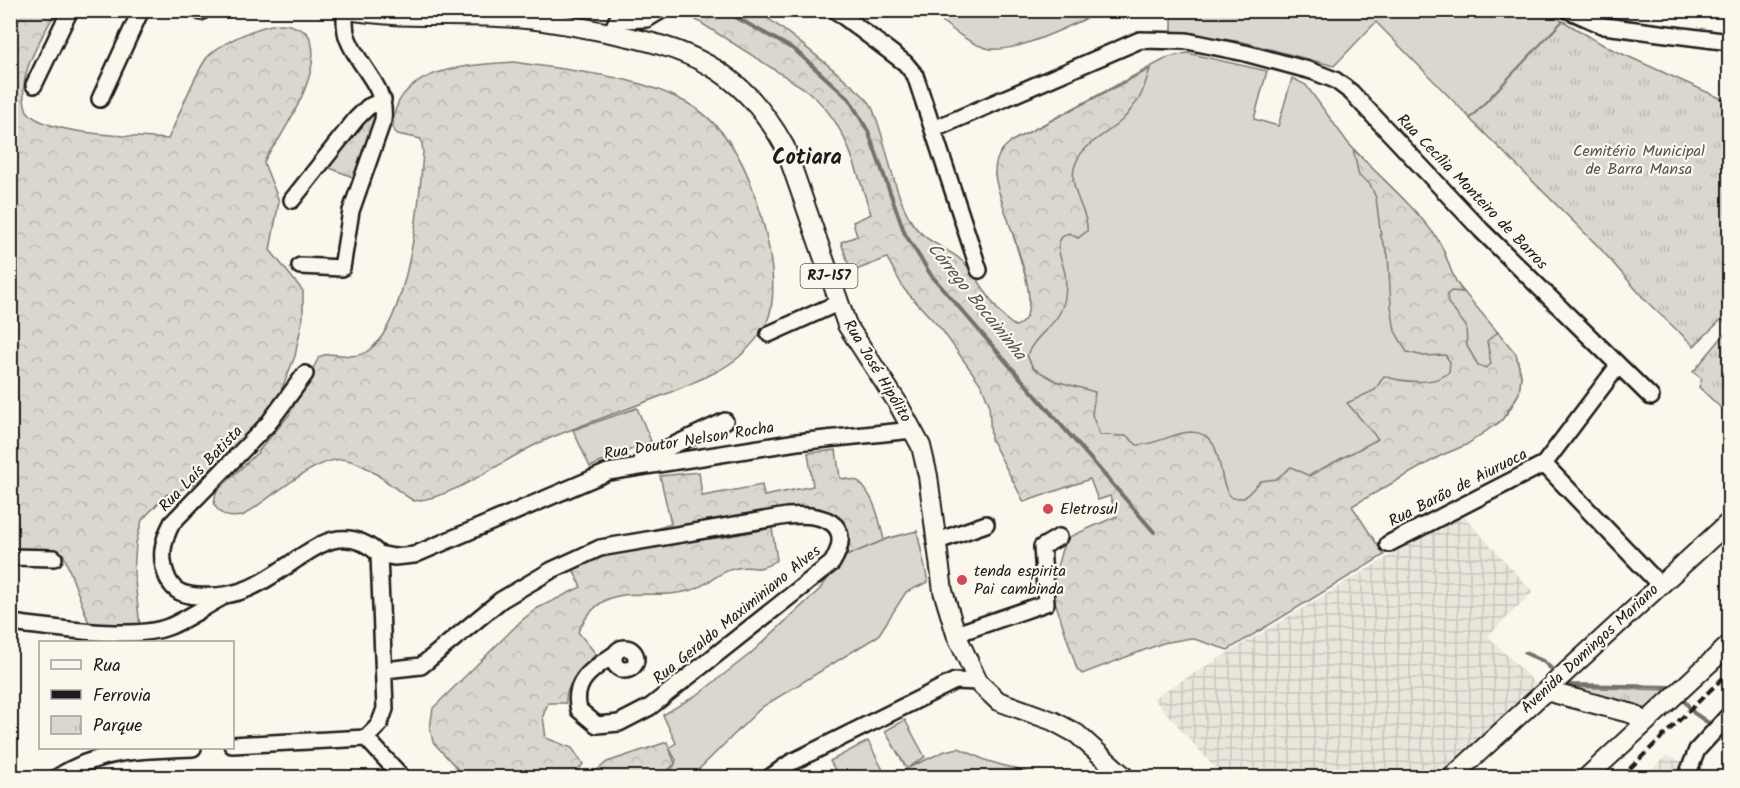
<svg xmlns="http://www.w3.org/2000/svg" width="1740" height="788" viewBox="0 0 1740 788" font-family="Kalam,sans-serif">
<defs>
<pattern id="industrial-grid" width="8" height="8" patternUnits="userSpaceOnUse" patternTransform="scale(1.5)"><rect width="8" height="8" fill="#eae6dc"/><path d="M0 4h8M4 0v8" fill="none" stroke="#c8c5bc"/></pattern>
<pattern id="forest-crowns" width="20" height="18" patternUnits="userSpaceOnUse" patternTransform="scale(1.5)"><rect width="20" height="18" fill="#dad7ce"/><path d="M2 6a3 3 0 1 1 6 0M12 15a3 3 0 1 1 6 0" fill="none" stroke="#bab8b0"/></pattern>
<pattern id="park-tufts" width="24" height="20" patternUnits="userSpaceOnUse" patternTransform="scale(1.5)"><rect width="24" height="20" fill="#dad7ce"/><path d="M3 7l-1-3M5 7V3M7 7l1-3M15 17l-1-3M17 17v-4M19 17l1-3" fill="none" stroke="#bab8b0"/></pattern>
</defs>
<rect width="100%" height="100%" fill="#fbf7ec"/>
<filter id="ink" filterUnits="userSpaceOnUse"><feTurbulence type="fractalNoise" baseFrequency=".0167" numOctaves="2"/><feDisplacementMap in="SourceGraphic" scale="12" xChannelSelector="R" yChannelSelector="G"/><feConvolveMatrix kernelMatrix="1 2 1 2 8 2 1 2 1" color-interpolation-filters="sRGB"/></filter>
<g filter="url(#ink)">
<!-- industrial -->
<path fill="url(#industrial-grid)" d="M1461 513 1533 592 1488 636 1537 685 1441 777H1223L1153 698Z
M1666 756 1728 777 1643 778Z"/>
<!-- grass -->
<path fill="#dad7ce" stroke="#7b7a75" stroke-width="1.5" d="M1547 10 1562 21 1470 118 1376 22 1334 66 1243 42 1172 32V14L1163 11Z
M929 11H1103C1076 22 1014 56 986 48 965 42 946 24 929 11Z
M1187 53 1267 71 1254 119 1278 126 1292 78 1306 85 1348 143 1434 234 1445 254 1453 279 1516 354 1521 375 1519 393 1509 411 1496 426 1396 430 1285 488 1182 516 1045 383 1030 363 1027 354 1030 309 1028 285 995 174 1000 152 1012 141 1169 57Z
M637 408 651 441 590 467 573 430Z
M917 531 928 582 906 592 878 636 762 707 691 777 660 778 674 766 676 760 669 748 676 743 663 715 700 693 750 654 819 590 846 556 889 538Z
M905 720 925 757 908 768 945 751 959 748 985 760 1041 777H888L907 769 885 731Z
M868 741 885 774 879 777H839L830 761Z"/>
<!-- forest -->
<path fill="url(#forest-crowns)" stroke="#7b7a75" stroke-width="1.5" d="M11 11H56C41 40 14 77 27 111 45 136 137 136 168 139 180 114 191 81 206 59 217 44 262 24 281 24 290 24 299 28 307 33 326 60 294 114 279 139 274 147 266 154 264 163L279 201 270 250 303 291V317L295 356 275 406 228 456 191 486 166 495 142 520 136 543 134 572 140 626 89 623 63 553 11 552Z
M682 11C696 11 745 7 755 11 768 15 866 94 871 105 888 142 890 185 911 221 925 245 954 248 970 269 984 286 996 315 1015 326 1056 315 994 200 995 172 995 159 1002 148 1012 141L1150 69C1146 79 1143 96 1136 103 1131 109 1127 116 1121 121 1105 136 1079 145 1074 169 1069 192 1089 213 1087 231L1078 238 1069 233C1049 240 1063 260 1065 274 1066 281 1066 290 1065 297 1061 325 1036 332 1027 355L1033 368 1056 381 1095 392 1092 415 1100 435 1127 436 1137 445C1157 445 1174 432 1191 432 1228 433 1214 481 1232 498H1244L1261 481 1276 479 1291 467 1309 476 1378 439 1347 403 1375 390 1384 376C1401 382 1435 386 1449 372L1450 362 1445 355 1424 356 1407 352 1395 331 1391 306 1388 255 1381 237 1376 198 1370 184 1359 176 1353 149C1380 177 1411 203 1434 234 1449 253 1447 272 1463 292L1451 291 1447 295 1448 303 1466 326 1467 346 1478 365 1486 368 1491 364 1487 341 1498 332 1516 354 1521 376 1519 393 1502 420 1466 445 1440 456 1352 506 1384 555 1228 650 1191 638 1163 643 1082 674 1077 669 1051 589 1062 549 1069 537 1117 516 1110 496 1098 500 1090 479 1024 502 991 439 989 404 982 386 942 330 904 289 887 258 851 272 841 242 857 236 853 222 871 214C854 166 848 122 805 89Z
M514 62C574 72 636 74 689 104 709 115 727 136 738 156 759 192 784 282 767 322 761 335 749 348 739 357 722 371 703 378 683 387 639 406 593 420 548 439 506 456 459 497 414 501 393 489 371 465 347 460 319 453 267 502 242 516 230 518 221 517 214 504L216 492 257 453 289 415 319 357C334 349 352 362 368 351 409 322 420 198 423 151L421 139 397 134 393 129C391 67 469 65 514 62Z
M836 450 840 478 858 481C875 497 879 518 884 540L846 556C858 529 836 509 810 507L643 533 671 524 660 476 699 472 702 496 762 485 764 496 813 486 808 453Z
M772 528 777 560C755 575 753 563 733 569 719 572 707 585 692 590 647 604 605 574 578 632L596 654C584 667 564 684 566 703H548L543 716 546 738 572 748 583 764 573 777H465L433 742 430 728 433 708 521 621 536 609 581 587 572 567 631 548 725 537Z
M667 742 675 764 660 777H589L607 762Z"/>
<!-- park -->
<path fill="url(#park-tufts)" stroke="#7b7a75" stroke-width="1.5" d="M1563 21 1605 46 1729 102V328L1722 319 1694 346 1647 302 1599 247 1470 119Z
M375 108 378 112 355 178 327 167Z
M1729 329V407L1725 412 1699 387 1702 379 1693 372Z
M1566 687 1670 690 1651 710Z"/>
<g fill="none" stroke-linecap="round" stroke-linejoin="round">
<!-- stream -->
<path stroke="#74726e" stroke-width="4" d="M723 10 795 50 849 99 868 131 905 234 931 275 1154 532
M1525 653 1543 661 1557 674
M1564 681 1571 685 1673 687 1675 689
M1681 697 1694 713 1713 726"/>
<defs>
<path id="minor" d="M835 10 905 63 915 75 979 270
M1568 10 1604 26 1730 42
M201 12V10
M611 33 617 20 647 19 662 10
M34 85 70 10
M100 99 141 10
M934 129 1140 40 1187 41 1245 53 1312 71 1335 80 1351 92 1481 230 1651 397
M292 200 356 119 368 107 383 100
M300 266 342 268 351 211 383 120C387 86 359 68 348 39 344 30 345 20 345 10
M769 334 838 303
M305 374 268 424 172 523C162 542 159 559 168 579 174 592 184 595 197 596 241 599 262 583 297 559 308 552 320 543 333 540 351 536 366 542 379 554
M642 460 725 421
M1544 464 1660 585
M935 542 986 524
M1388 544 1544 464 1618 366
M379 554 394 557 414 555 608 472 797 442 913 430
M10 557 54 558
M10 623C50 627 132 641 168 627 186 620 204 607 221 598
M956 634 1046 603 1042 547 1059 537
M614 659a11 11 0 1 1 22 0a11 11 0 1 1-22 0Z
M385 670 421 666 501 600 552 570 600 548 787 516C820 513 857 521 832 563L650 707 619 723 597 725 579 710C571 681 594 668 615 654
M366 738 379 725 385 709 379 554
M232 745 366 738 403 778
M56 778C100 749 143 750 193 748
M769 778 790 763 955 681 978 682
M1686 778 1697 750 1730 714"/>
<path id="major" d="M347 10C403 20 459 13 515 18 545 20 575 26 605 32 688 48 742 68 785 147L847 325 897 402 921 446 928 476 943 591 956 634 978 682 998 701 1053 721 1077 734 1126 778
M1546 691 1633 714 1645 723
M1451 778 1730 521
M1586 778 1730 644"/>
</defs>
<!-- minor casing -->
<use href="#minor" stroke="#1c1c1c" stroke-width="20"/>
<!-- major casing -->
<use href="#major" stroke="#1c1c1c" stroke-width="22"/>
<!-- minor -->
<use href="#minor" stroke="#fbf7ec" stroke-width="15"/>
<!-- major -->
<use href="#major" stroke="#fbf7ec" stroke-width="18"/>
<!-- rail -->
<path stroke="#1c1c1c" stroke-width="4" stroke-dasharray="9 4.5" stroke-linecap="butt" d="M1620 778 1730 671"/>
</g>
</g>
<!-- markers -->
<g fill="#d1495b" stroke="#fbf7ec" stroke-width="2">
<circle cx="1048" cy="509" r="6"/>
<circle cx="962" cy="580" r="6"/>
</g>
<g text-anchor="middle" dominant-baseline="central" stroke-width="4.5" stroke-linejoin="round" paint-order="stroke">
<!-- shield labels -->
<rect fill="#fbf7ec" stroke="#5f5e5a" stroke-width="1.5" x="800.5" y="264" width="57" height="24" rx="4.5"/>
<g font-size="15" font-weight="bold" fill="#1c1c1c">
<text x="829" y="276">RJ-157</text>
</g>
<!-- park labels -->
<g font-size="16" fill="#555451" stroke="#fbf7ec">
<text x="1639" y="151">Cemitério Municipal<tspan x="1639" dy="18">de Barra Mansa</tspan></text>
</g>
<!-- street labels -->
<g font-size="16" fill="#1c1c1c" stroke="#fbf7ec">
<text transform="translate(1472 192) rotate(46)">Rua Cecília Monteiro de Barros</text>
<text transform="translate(877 371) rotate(59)">Rua José Hipólito</text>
<text transform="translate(689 441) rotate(-9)">Rua Doutor Nelson Rocha</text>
<text transform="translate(201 469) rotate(-46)">Rua Laís Batista</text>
<text transform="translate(1458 488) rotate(-27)">Rua Barão de Aiuruoca</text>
<text transform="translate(737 615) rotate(-39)">Rua Geraldo Maximiniano Alves</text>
<text transform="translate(1590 649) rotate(-43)">Avenida Domingos Mariano</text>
</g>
<!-- poi labels -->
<g font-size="16" fill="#1c1c1c" stroke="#fbf7ec" text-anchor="start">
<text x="1060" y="509">Eletrosul</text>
<text x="974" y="571">tenda espirita<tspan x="974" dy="18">Pai cambinda</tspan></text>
</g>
<!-- water labels -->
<g font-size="18" font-style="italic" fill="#575653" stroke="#fbf7ec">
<text transform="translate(976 302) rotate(51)">Córrego Bocaininha</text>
</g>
<!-- district labels -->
<g font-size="22" font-weight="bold" fill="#1c1c1c" stroke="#fbf7ec">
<text x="807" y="158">Cotiara</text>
</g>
</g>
<!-- margin -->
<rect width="1740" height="788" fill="none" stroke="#fbf7ec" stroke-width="36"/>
<rect x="18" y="18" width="1704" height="752" fill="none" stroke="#1c1c1c" stroke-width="2" filter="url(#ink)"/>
<!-- legend -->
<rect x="39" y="641" width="195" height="108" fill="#fbf7ec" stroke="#a29f99" stroke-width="1.5"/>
<rect x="51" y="660" width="30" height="9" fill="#fbf7ec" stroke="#a29f99" stroke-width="1.5"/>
<text x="93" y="671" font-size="18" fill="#1c1c1c">Rua</text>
<rect x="51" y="690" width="30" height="9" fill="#1c1c1c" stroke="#a29f99" stroke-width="1.5"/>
<text x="93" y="701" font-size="18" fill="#1c1c1c">Ferrovia</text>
<rect x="51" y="716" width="30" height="18" fill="url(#park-tufts)" stroke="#a29f99" stroke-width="1.5"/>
<text x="93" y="731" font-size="18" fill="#1c1c1c">Parque</text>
</svg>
